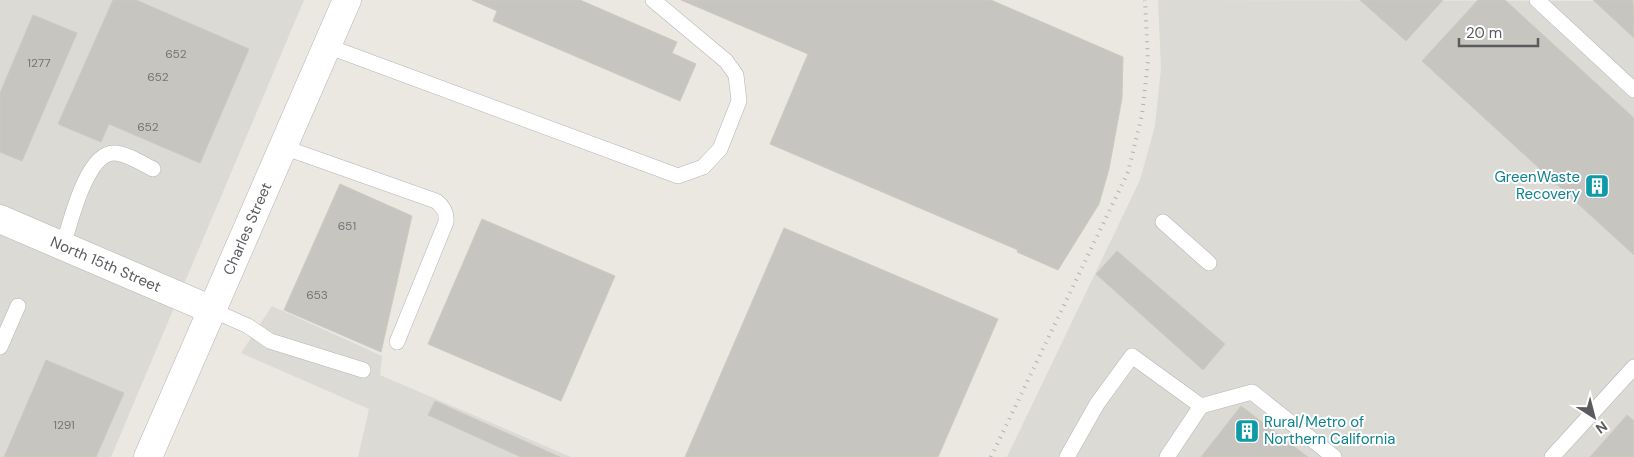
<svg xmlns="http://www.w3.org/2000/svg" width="1634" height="457" viewBox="0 0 1634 457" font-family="'DM Sans',sans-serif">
<rect width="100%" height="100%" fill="#eae8e0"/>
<!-- industrial -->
<path fill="#dbdad4" d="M0 0H304L111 457H0Z
M1158 0 1634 1V457H1007L1140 180 1155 126 1161 68Z
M272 306 382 356 380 375 571 457H358L369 409 241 353Z"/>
<!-- building -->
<path fill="#c7c5bf" stroke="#cdcabf" d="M113 0H136L249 49 200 163 109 124 101 142 58 124Z
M472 0H580L677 42 672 53 696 64 680 101 493 21 497 11Z
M681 0H991L1123 57 1122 98 1109 169 1099 204 1058 270 1017 252 1018 250 770 144 808 54Z
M1360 0H1443L1406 41Z
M1478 0H1505L1634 118V255L1422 61Z
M1593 0H1633L1634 38Z
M33 15 77 33 22 161 0 152V93Z
M340 184 412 216 381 352 284 310Z
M482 219 615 276 561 401 428 344Z
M784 228 998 319 938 457H685Z
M1117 251 1225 344 1203 370 1096 274Z
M46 360 124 393 96 457H4Z
M435 401 560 457H521L428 415Z
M1241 406 1308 457H1201Z
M1627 415 1634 421V457H1590Z"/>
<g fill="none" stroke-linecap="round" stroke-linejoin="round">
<defs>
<path id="lane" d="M1537 0 1634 90
M327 46 678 176 703 167 720 149 739 101 736 75 726 61 653 0
M283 147 436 201C444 207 447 213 446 222L397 342
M1163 222 1209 263
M63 246C70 224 86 153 114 153 126 153 143 164 153 169
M212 310 248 326 270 341 363 370
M0 347 18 306
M1201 406 1252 392 1334 457
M1067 457 1097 404 1132 356 1201 406 1167 457
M1552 457 1634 367"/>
<g id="street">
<path id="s1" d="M0 219 212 310"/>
<path id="s2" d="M148 457 347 0"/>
</g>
</defs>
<!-- lane casing -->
<use href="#lane" stroke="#b3b5b9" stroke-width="16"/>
<!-- street casing -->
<use href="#street" stroke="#b3b5b9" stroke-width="29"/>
<!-- lane -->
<use href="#lane" stroke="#fff" stroke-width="15"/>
<!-- street -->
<use href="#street" stroke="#fff" stroke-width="28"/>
<!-- rail -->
<path stroke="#b0b1b1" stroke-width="4" stroke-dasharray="1 6" stroke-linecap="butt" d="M991 457 1128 172 1142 115 1148 61 1145 0"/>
</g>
<!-- icons -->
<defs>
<symbol id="building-square" viewBox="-11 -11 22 22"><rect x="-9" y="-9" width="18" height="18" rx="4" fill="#0f9aa8" stroke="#fff"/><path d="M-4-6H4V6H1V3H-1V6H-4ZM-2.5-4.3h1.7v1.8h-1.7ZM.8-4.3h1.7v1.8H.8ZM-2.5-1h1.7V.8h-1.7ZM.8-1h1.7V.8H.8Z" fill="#fff"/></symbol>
</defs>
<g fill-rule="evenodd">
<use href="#building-square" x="1583" y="172" width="28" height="28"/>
<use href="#building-square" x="1233" y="417" width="28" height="28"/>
</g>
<g text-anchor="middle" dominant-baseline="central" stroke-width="4" stroke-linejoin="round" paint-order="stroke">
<!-- number labels -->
<g font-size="12" fill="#747677">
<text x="176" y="54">652</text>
<text x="39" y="63">1277</text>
<text x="158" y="77">652</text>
<text x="148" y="127">652</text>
<text x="347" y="226">651</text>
<text x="317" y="295">653</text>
<text x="64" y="425">1291</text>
</g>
<!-- culture labels -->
<g font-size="15" fill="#0d838f" stroke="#fff" text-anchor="end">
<text x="1580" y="177">GreenWaste<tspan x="1580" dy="17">Recovery</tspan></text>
<text x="1264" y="422" text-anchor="start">Rural/Metro of<tspan x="1264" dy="17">Northern California</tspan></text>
</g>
<!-- street labels -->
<g font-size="15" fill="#595b5f" stroke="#fff">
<text stroke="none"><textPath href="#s2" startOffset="249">Charles Street</textPath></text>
<text stroke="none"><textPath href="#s1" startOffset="115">North 15th Street</textPath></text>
</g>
</g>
<!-- north arrow -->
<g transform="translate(1594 417) rotate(144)" stroke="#ffffff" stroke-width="4" paint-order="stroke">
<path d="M0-4L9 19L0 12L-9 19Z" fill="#595b5f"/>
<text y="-8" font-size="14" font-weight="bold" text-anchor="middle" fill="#595b5f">N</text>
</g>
<!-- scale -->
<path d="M1459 38v8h79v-8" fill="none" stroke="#595b5f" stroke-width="2.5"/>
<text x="1466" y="38" font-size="15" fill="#595b5f" stroke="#ffffff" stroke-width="4" paint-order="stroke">20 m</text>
</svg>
